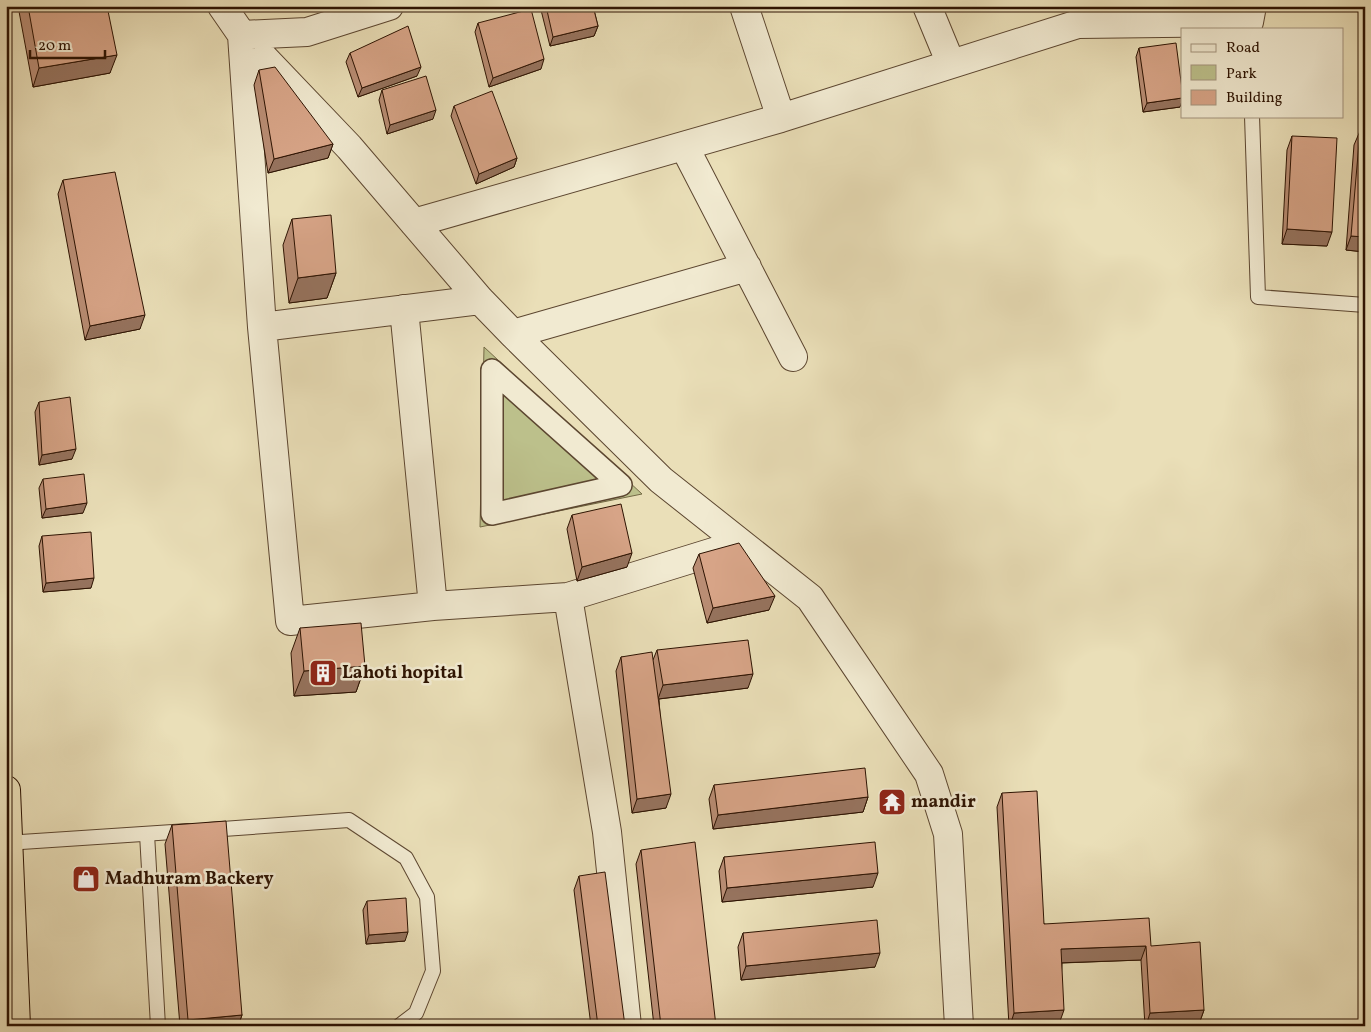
<svg xmlns="http://www.w3.org/2000/svg" width="1371" height="1032" viewBox="0 0 1371 1032" font-family="Vollkorn,serif">
<rect width="100%" height="100%" fill="#eadfb8"/>
<filter id="stains"><feTurbulence type="fractalNoise" baseFrequency=".004" numOctaves="4"/><feColorMatrix values="0 0 0 0 .2 0 0 0 0 .09 0 0 0 0 .02 0 0 0 .5 -.17"/></filter>
<radialGradient id="worn" r=".72"><stop offset=".6" stop-color="#630" stop-opacity="0"/><stop offset="1" stop-color="#630" stop-opacity=".3"/></radialGradient>
<!-- green -->
<path fill="#bcc08b" stroke="#746a46" d="M484 347 642 494 480 527Z"/>
<g fill="none" stroke-linecap="round" stroke-linejoin="round">
<defs>
<path id="service" d="M1252 116 1258 297 1365 305
M209 830 349 820 406 858 427 897 433 971 416 1013 399 1026
M147 834 158 1026
M6 843 188 831"/>
<path id="pedestrian" d="M492 370 621 485 492 514Z"/>
<path id="minor" d="M222 6 242 35 349 147 480 300 513 334 661 480 810 598 929 774 948 834 959 1026
M389 6 307 32 242 35 262 327 290 621 433 606 568 597 733 546
M744 6 781 118
M927 6 951 64
M684 146 793 357
M414 223 781 118 1078 24 1249 22 1252 6
M404 309 433 606
M262 327 480 300
M513 334 747 267
M568 597 607 832 627 1026"/>
<path id="trunk" d="M6 790 16 1026"/>
</defs>
<!-- service casing -->
<use href="#service" stroke="#5c4630" stroke-width="16"/>
<!-- pedestrian casing -->
<use href="#pedestrian" stroke="#5c4630" stroke-width="24"/>
<!-- minor casing -->
<use href="#minor" stroke="#5c4630" stroke-width="30"/>
<!-- trunk casing -->
<use href="#trunk" stroke="#2d1302" stroke-width="30"/>
<!-- service -->
<use href="#service" stroke="#f1ead1" stroke-width="14"/>
<!-- pedestrian -->
<use href="#pedestrian" stroke="#f1ead1" stroke-width="21"/>
<!-- minor -->
<use href="#minor" stroke="#f1ead1" stroke-width="28"/>
<!-- trunk -->
<use href="#trunk" stroke="#eadfb8" stroke-width="28"/>
</g>
<!-- wall -->
<path fill="#b98d74" stroke="#2d1302" d="M18 6H107L110 73 33 87Z
M540 6H593L598 26 594 36 550 46Z
M478 23 541 69 489 87 475 32Z
M1139 48 1180 107 1143 112 1136 57Z
M350 53 417 76 358 97 346 62Z
M259 70 333 144 328 158 268 173 254 85Z
M382 90 433 119 387 134 379 100Z
M454 106 517 158 514 167 476 184 451 116Z
M1360 131 1365 132V252L1346 250 1354 145Z
M1292 136 1327 246 1282 244 1287 150Z
M63 180 140 329 85 340 58 194Z
M292 219 336 273 327 298 289 303 283 245Z
M39 402 72 459 39 465 35 412Z
M43 479 83 513 42 518 39 488Z
M572 515 627 567 577 581 567 529Z
M42 536 91 588 43 592 39 546Z
M699 554 769 610 707 623 693 568Z
M300 628 365 666 356 692 294 696 291 653Z
M657 650 748 688 659 699 666 808 632 813 616 671 621 657 653 660Z
M714 785 868 797 863 812 713 829 709 799Z
M1002 793 1044 924 1151 946 1204 1010 1199 1024 1173 1026H1145L1141 960 1062 963 1059 1024 1030 1026H1009L997 807Z
M172 825 242 1015 238 1026H180L165 844Z
M641 850 716 1026H654L636 864Z
M724 857 873 887 722 902 719 871Z
M579 876 625 1026H591L574 890Z
M367 901 405 941 366 944 363 910Z
M743 933 875 967 741 980 738 947Z"/>
<!-- shaded-wall -->
<path fill="#96735e" stroke="#2d1302" d="M598 26 594 36 550 46 553 37Z
M117 55 110 73 33 87 39 68Z
M544 59 541 69 489 87 493 78Z
M421 67 417 76 358 97 362 88Z
M1182 98V101L1180 107 1143 112 1147 103Z
M436 110 433 119 387 134 390 125Z
M333 144 328 158 268 173 274 159Z
M517 158 514 167 476 184 479 174Z
M1287 229 1332 232 1327 246 1282 244Z
M1351 236 1365 237V252L1346 250Z
M336 273 327 298 289 303 298 278Z
M145 315 140 329 85 340 90 326Z
M76 449 72 459 39 465 42 455Z
M87 503 83 513 42 518 46 509Z
M632 553 627 567 577 581 582 567Z
M94 578 91 588 43 592 46 583Z
M775 596 769 610 707 623 713 608Z
M365 666 356 692 294 696 304 671Z
M753 674 748 688 658 699 663 685Z
M671 794 666 808 632 813 637 799Z
M868 797 863 812 713 829 718 815Z
M878 873 873 887 722 902 727 888Z
M408 932 405 941 366 944 369 935Z
M1146 946 1141 960 1056 963 1061 949Z
M880 953 875 967 741 980 746 966Z
M1064 1010 1059 1024 1030 1026H1010L1014 1013Z
M1204 1010 1199 1024 1173 1026H1146L1150 1013Z
M242 1015 238 1026H186L188 1020Z"/>
<!-- building -->
<path fill="#d7a487" stroke="#2d1302" d="M28 6H107L117 55 39 68Z
M546 6H593L598 26 553 37Z
M531 9 544 59 493 78 478 23Z
M408 26 421 67 362 88 350 53Z
M1176 43 1182 89V98L1147 103 1139 48Z
M275 67 333 144 274 159 259 70Z
M426 76 436 110 390 125 382 90Z
M492 91 517 158 479 174 454 106Z
M1360 131 1365 132V237L1351 236Z
M1292 136 1337 138 1332 232 1287 229Z
M115 172 145 315 90 326 63 180Z
M331 215 336 273 298 278 292 219Z
M70 397 76 449 42 455 39 402Z
M84 474 87 503 46 509 43 479Z
M621 504 632 553 582 567 572 515Z
M91 532 94 578 46 583 42 536Z
M739 543 775 596 713 608 699 554Z
M361 623 365 666 304 671 300 628Z
M748 640 753 674 663 685 657 650Z
M652 652 671 794 637 799 621 657Z
M865 768 868 797 718 815 714 785Z
M1037 791 1044 924 1149 918 1151 946 1200 942 1204 1010 1150 1013 1146 946 1061 949 1064 1010 1014 1013 1002 793Z
M226 821 242 1015 188 1020 172 825Z
M695 842 716 1026H661L641 850Z
M875 842 878 873 727 888 724 857Z
M605 872 625 1026H598L579 876Z
M406 898 408 932 369 935 367 901Z
M877 920 880 953 746 966 743 933Z"/>
<!-- icons -->
<defs>
<symbol id="building-square" viewBox="-11 -11 22 22"><rect x="-9" y="-9" width="18" height="18" rx="4" fill="#8f2418" stroke="#f1ead1"/><path d="M-4-6H4V6H1V3H-1V6H-4ZM-2.5-4.3h1.7v1.8h-1.7ZM.8-4.3h1.7v1.8H.8ZM-2.5-1h1.7V.8h-1.7ZM.8-1h1.7V.8H.8Z" fill="#fff"/></symbol>
<symbol id="temple-square" viewBox="-11 -11 22 22"><rect x="-9" y="-9" width="18" height="18" rx="4" fill="#8f2418" stroke="#f1ead1"/><path d="M0-6L5-2H3V0L6.5 2.5H4V6H1.5V3h-3V6H-4V2.5H-6.5L-3 0V-2H-5Z" fill="#fff"/></symbol>
<symbol id="shop-square" viewBox="-11 -11 22 22"><rect x="-9" y="-9" width="18" height="18" rx="4" fill="#8f2418" stroke="#f1ead1"/><path d="M-5-2.5h2.3a2.7 3.5 0 0 1 5.4 0H5L5.5 6h-11ZM-1.5-2.5h3a1.5 2.3 0 0 0-3 0Z" fill="#fff"/></symbol>
</defs>
<g fill-rule="evenodd">
<use href="#building-square" x="307" y="657" width="32" height="32"/>
<use href="#temple-square" x="876" y="786" width="32" height="32"/>
<use href="#shop-square" x="70" y="863" width="32" height="32"/>
</g>
<g text-anchor="middle" dominant-baseline="central" stroke-width="5" stroke-linejoin="round" paint-order="stroke">
<!-- poi labels -->
<g font-size="18" font-weight="bold" fill="#2d1302" stroke="#f1ead1" text-anchor="start">
<text x="342" y="673">Lahoti hopital</text>
<text x="911" y="802">mandir</text>
<text x="105" y="879">Madhuram Backery</text>
</g>
</g>
<!-- margin -->
<rect width="1371" height="1032" fill="none" stroke="#eadfb8" stroke-width="25"/>
<rect x="8" y="8" width="1356" height="1017" fill="none" stroke="#2d1302" stroke-width="2.5"/>
<rect x="12" y="12" width="1346" height="1007" fill="none" stroke="#2d1302"/>
<!-- legend -->
<rect x="1181" y="28" width="162" height="90" fill="#f1ead1" stroke="#a3947e"/>
<rect x="1191" y="44" width="25" height="8" fill="#f1ead1" stroke="#a3947e"/>
<text x="1226" y="52" font-size="15" fill="#2d1302">Road</text>
<rect x="1191" y="65" width="25" height="15" fill="#bcc08b" stroke="#a3947e"/>
<text x="1226" y="78" font-size="15" fill="#2d1302">Park</text>
<rect x="1191" y="90" width="25" height="15" fill="#d7a487" stroke="#a3947e"/>
<text x="1226" y="102" font-size="15" fill="#2d1302">Building</text>
<!-- scale -->
<path d="M30 50v8h75v-8" fill="none" stroke="#2d1302" stroke-width="2.5"/>
<text x="38" y="50" font-size="15" fill="#2d1302" stroke="#f1ead1" stroke-width="4" paint-order="stroke">20 m</text>
<rect width="100%" height="100%" filter="url(#stains)"/>
<rect width="100%" height="100%" fill="url(#worn)"/>
</svg>
